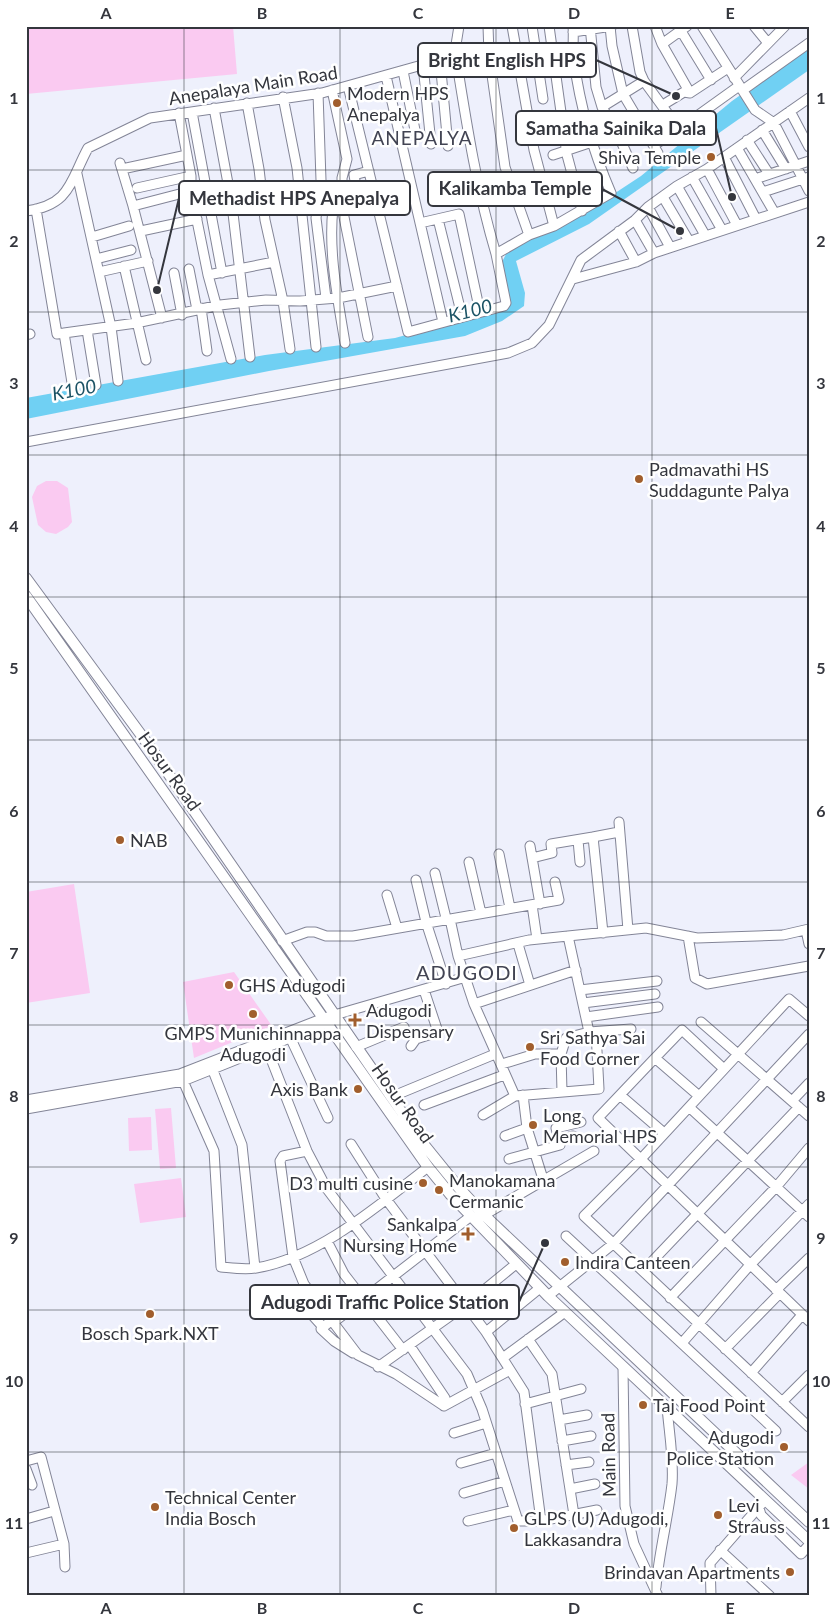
<svg xmlns="http://www.w3.org/2000/svg" width="835" height="1622" viewBox="0 0 835 1622" font-family="Lato,sans-serif">
<rect width="100%" height="100%" fill="#eef0fc"/>
<!-- green -->
<path fill="#facaf1" d="M26 26H233L237 74 26 94Z
M46 481H57L68 488 72 522 68 527 56 534 46 532 38 525 32 497 37 486Z
M74 884 90 993 26 1003V892Z
M234 972 272 1026 194 1058 183 982Z
M171 1108 176 1168 160 1169 155 1109Z
M151 1117 152 1150 129 1151 128 1118Z
M181 1178 186 1217 140 1223 134 1184Z
M809 1462V1489L791 1475Z"/>
<!-- water -->
<path fill="#70d0f3" d="M809 46V70L589 224 516 261 525 293 524 306 502 321 465 336 269 371 26 419V398L265 355 395 338 508 307 501 264 506 254 522 242 603 201 641 176 732 101Z"/>
<g fill="none" stroke-linecap="round" stroke-linejoin="round">
<defs>
<path id="minor" d="M488 26 489 54 505 167 529 235
M512 26 534 150 554 226
M532 26 543 99
M549 26 567 155 582 211
M590 26 596 87 602 107 620 139 633 168
M610 26 612 46 623 94 658 153
M632 26 640 72 644 81 679 129 739 86
M655 26 662 44 687 26
M702 26 755 110 774 123 809 191
M754 26 768 43
M681 31 711 80
M573 32 612 26
M662 44 690 93
M455 51C466 120 476 187 496 254L529 235 554 226 611 193C593 151 580 106 574 61 572 49 574 38 573 26
M440 60 448 146
M423 65 431 144
M403 71 416 135
M386 76 443 322
M734 78 785 26
M348 86 408 332 504 306 506 303 496 254
M332 90 347 159 342 178V207
M743 90 809 43
M318 93 321 180 316 218 326 298
M283 97 297 168 316 347
M247 103 259 169 265 220 283 301 290 349
M666 103 684 92 690 93 728 68
M602 107 644 81
M214 108 232 205 250 357
M790 111 809 147
M192 112 222 273
M179 113 191 176V191L208 275 231 359
M612 125 634 114
M762 130 786 169
M747 140 769 174
M654 145 679 129
M737 148 774 212
M553 155 592 142
M724 157 756 219
M120 163 133 206 191 191
M122 169 187 155
M707 169 737 225
M77 174 111 327 118 381
M692 177 722 230
M755 179 809 161
M677 186 705 235
M137 188 191 176
M763 192 809 177
M663 197 689 241
M359 204 354 175 369 171
M133 206 162 318
M648 207 670 247
M36 209 57 334 136 323 220 305 266 300 300 301 338 298 397 286
M26 211C71 205 70 181 88 148L150 118 322 93 447 58 455 51 459 26
M438 219 462 316
M635 220 654 253
M420 223 459 214 480 312
M141 231 197 219
M619 231 636 262
M92 237 129 226
M96 259 131 250
M124 266 146 360
M189 269 197 310
M99 272 148 261
M174 273 182 315
M208 275 274 262
M573 279 636 262 654 253 809 202
M201 308 207 351
M87 330 96 385
M64 333 73 389
M26 335 30 334
M345 343C338 300 328 252 333 208L342 207 368 337
M26 442 508 353 532 343 549 325 581 260 635 220 648 207 677 186 707 169 809 98
M619 822 628 930
M578 840 580 862
M530 846 540 904
M499 854 510 908
M532 858 552 853 551 844 593 837
M469 862 481 913
M435 873 446 918
M416 880 426 922 446 984
M387 895 397 928
M532 905 537 939
M450 919 458 956 474 1004 515 1096
M806 930 809 944
M603 933 593 837 619 832
M568 936 589 1032 631 1029
M688 936 695 978 707 984 809 966
M282 941 307 932H315L326 936H353L559 900 555 882
M518 944 530 985
M458 956 529 940 646 928 697 938 783 935 809 929
M580 990 657 981
M583 1003 655 994
M474 1004 576 970
M809 1016 789 999 640 1160 584 1216 809 1427
M586 1017 658 1007
M701 1022 809 1116
M290 1037 328 1118
M266 1046 307 1151 327 1189 467 1374 482 1409 518 1521H541L597 1510
M411 1046 416 1039 438 1032 424 990
M356 1047 404 1027
M655 1058 682 1030 724 1069
M210 1063 242 1145 255 1268
M502 1064 535 1054H561
M180 1074 214 1151 221 1267C232 1268 245 1270 256 1268 318 1258 379 1205 428 1167
M562 1092 561 1054 566 1038 589 1032
M523 1095 527 1128 543 1179
M620 1095 664 1133
M699 1096 655 1058 598 1118 809 1321
M391 1097 495 1054
M26 1100 180 1074 324 1018 466 977
M792 1101 809 1083
M424 1105 504 1075
M689 1107 809 1217
M26 1109 183 1081 332 1021
M483 1115 515 1096 599 1089 596 1032
M505 1136 527 1128
M559 1141 573 1136
M351 1144 386 1199 486 1332 524 1392 541 1521
M307 1151 283 1156 280 1161 293 1257 304 1284 358 1355 396 1374 444 1406
M509 1159 560 1145 556 1128 581 1122
M484 1215 594 1151
M566 1236 776 1431
M327 1241 344 1274 403 1350
M643 1271 799 1107
M776 1290 809 1258
M548 1296 613 1244 809 1034
M670 1298 777 1186 809 1148
M304 1306 323 1327
M332 1320 321 1329 334 1341 353 1353
M334 1322 471 1216
M486 1332 540 1288
M528 1339 552 1374 574 1515
M682 1343 749 1266 809 1204
M410 1346 445 1398 444 1406
M725 1349 780 1293
M504 1357 565 1312
M378 1367 467 1304 516 1264
M623 1367 625 1506 634 1544 658 1596
M751 1373 802 1315
M782 1402 809 1375
M525 1404 581 1389
M444 1406 510 1370
M559 1420 587 1415
M454 1433 486 1423
M562 1441 591 1436
M26 1461 41 1457 64 1544 65 1567
M461 1463 496 1453
M566 1465 589 1462
M26 1469 32 1485
M570 1489 595 1484
M464 1493 505 1481
M759 1508 761 1515 801 1554 809 1545
M26 1519 54 1511
M468 1521 514 1510
M720 1550 770 1596
M26 1553 64 1544
M656 1587C659 1552 668 1519 672 1484 674 1459 669 1432 667 1407
M711 1596 710 1563 765 1500"/>
<path id="major" d="M26 578 150 747 425 1146 459 1188 484 1215 809 1522
M26 596 428 1167 450 1194 548 1296 809 1541"/>
</defs>
<!-- minor casing -->
<use href="#minor" stroke="#838597" stroke-width="11"/>
<!-- major casing -->
<use href="#major" stroke="#838597" stroke-width="12"/>
<!-- minor -->
<use href="#minor" stroke="#fff" stroke-width="9"/>
<!-- major -->
<use href="#major" stroke="#fff" stroke-width="10"/>
</g>
<!-- grid -->
<path fill="none" stroke="#34363d" stroke-width="1" stroke-opacity="0.55" d="M184 26V1596M340 26V1596M496 26V1596M652 26V1596M26 170H809M26 312H809M26 455H809M26 597H809M26 740H809M26 882H809M26 1025H809M26 1167H809M26 1310H809M26 1452H809"/>
<!-- markers -->
<g fill="#a15e2d" stroke="#fff" stroke-width="2">
<circle cx="337" cy="103" r="5"/>
<circle cx="711" cy="157" r="5"/>
<circle cx="639" cy="479" r="5"/>
<circle cx="120" cy="840" r="5"/>
<circle cx="229" cy="985" r="5"/>
<circle cx="253" cy="1014" r="5"/>
<path d="M352.5 1012.5h5v5h5v5h-5v5h-5v-5h-5v-5h5z"/>
<circle cx="530" cy="1047" r="5"/>
<circle cx="358" cy="1089" r="5"/>
<circle cx="533" cy="1125" r="5"/>
<circle cx="423" cy="1183" r="5"/>
<circle cx="439" cy="1190" r="5"/>
<path d="M465.5 1226.5h5v5h5v5h-5v5h-5v-5h-5v-5h5z"/>
<circle cx="565" cy="1262" r="5"/>
<circle cx="150" cy="1314" r="5"/>
<circle cx="643" cy="1405" r="5"/>
<circle cx="784" cy="1447" r="5"/>
<circle cx="155" cy="1507" r="5"/>
<circle cx="718" cy="1515" r="5"/>
<circle cx="514" cy="1528" r="5"/>
<circle cx="790" cy="1572" r="5"/>
</g>
<g text-anchor="middle" dominant-baseline="central" stroke-width="5" stroke-linejoin="round" paint-order="stroke">
<!-- street labels -->
<g font-size="18" fill="#34363d" stroke="#fff">
<text transform="translate(253 85) rotate(-9)">Anepalaya Main Road</text>
<text transform="translate(170 771) rotate(54)">Hosur Road</text>
<text transform="translate(403 1103) rotate(55)">Hosur Road</text>
<text transform="translate(608 1455) rotate(-91)">Main Road</text>
</g>
<!-- poi labels -->
<g font-size="18" fill="#34363d" stroke="#fff" text-anchor="start">
<text x="347" y="93">Modern HPS<tspan x="347" dy="21">Anepalya</tspan></text>
<text x="701" y="157" text-anchor="end">Shiva Temple</text>
<text x="649" y="469">Padmavathi HS<tspan x="649" dy="21">Suddagunte Palya</tspan></text>
<text x="130" y="840">NAB</text>
<text x="239" y="985">GHS Adugodi</text>
<text x="366" y="1010">Adugodi<tspan x="366" dy="21">Dispensary</tspan></text>
<text x="253" y="1033" text-anchor="middle">GMPS Munichinnappa<tspan x="253" dy="21">Adugodi</tspan></text>
<text x="540" y="1037">Sri Sathya Sai<tspan x="540" dy="21">Food Corner</tspan></text>
<text x="348" y="1089" text-anchor="end">Axis Bank</text>
<text x="543" y="1115">Long<tspan x="543" dy="21">Memorial HPS</tspan></text>
<text x="449" y="1180">Manokamana<tspan x="449" dy="21">Cermanic</tspan></text>
<text x="413" y="1183" text-anchor="end">D3 multi cusine</text>
<text x="457" y="1224" text-anchor="end">Sankalpa<tspan x="457" dy="21">Nursing Home</tspan></text>
<text x="575" y="1262">Indira Canteen</text>
<text x="150" y="1333" text-anchor="middle">Bosch Spark.NXT</text>
<text x="653" y="1405">Taj Food Point</text>
<text x="774" y="1437" text-anchor="end">Adugodi<tspan x="774" dy="21">Police Station</tspan></text>
<text x="165" y="1497">Technical Center<tspan x="165" dy="21">India Bosch</tspan></text>
<text x="728" y="1505">Levi<tspan x="728" dy="21">Strauss</tspan></text>
<text x="524" y="1518">GLPS (U) Adugodi,<tspan x="524" dy="21">Lakkasandra</tspan></text>
<text x="780" y="1572" text-anchor="end">Brindavan Apartments</text>
</g>
<!-- neighbourhood labels -->
<g font-size="19" letter-spacing="1" fill="#424453" stroke="#fff">
<text x="422" y="137">ANEPALYA</text>
</g>
<!-- water labels -->
<g font-size="19" font-style="italic" fill="#1c5365" stroke="#fff">
<text transform="translate(470 310) rotate(-14)">K100</text>
<text transform="translate(74 389) rotate(-11)">K100</text>
</g>
<!-- quarter labels -->
<g font-size="20" letter-spacing="1" fill="#424453" stroke="#fff">
<text x="467" y="972">ADUGODI</text>
</g>
</g>
<!-- callouts -->
<path fill="none" stroke="#34363d" stroke-width="2" d="M676 96L596 60M732 197L716 128M680 231L602 189M157 290L179 198M545 1243L519 1302"/>
<g fill="#34363d" stroke="#fff" stroke-width="2">
<circle cx="676" cy="96" r="5"/>
<circle cx="732" cy="197" r="5"/>
<circle cx="680" cy="231" r="5"/>
<circle cx="157" cy="290" r="5"/>
<circle cx="545" cy="1243" r="5"/>
</g>
<g fill="#fff" stroke="#34363d" stroke-width="2">
<rect x="418" y="43" width="178" height="34" rx="5"/>
<rect x="516" y="111" width="200" height="34" rx="5"/>
<rect x="428" y="172" width="174" height="34" rx="5"/>
<rect x="179" y="181" width="231" height="34" rx="5"/>
<rect x="250" y="1285" width="269" height="34" rx="5"/>
</g>
<g font-size="19" text-anchor="middle" font-weight="bold" fill="#34363d">
<text x="507" y="67">Bright English HPS</text>
<text x="616" y="135">Samatha Sainika Dala</text>
<text x="515" y="195">Kalikamba Temple</text>
<text x="294" y="205">Methadist HPS Anepalya</text>
<text x="385" y="1309">Adugodi Traffic Police Station</text>
</g>
<!-- border -->
<rect width="835" height="1622" fill="none" stroke="#ffffff" stroke-width="55"/>
<rect x="28" y="28" width="780" height="1566" fill="none" stroke="#34363d" stroke-width="2"/>
<g font-size="16" text-anchor="middle" font-weight="bold" fill="#34363d">
<text x="106" y="19">A</text>
<text x="262" y="19">B</text>
<text x="418" y="19">C</text>
<text x="574" y="19">D</text>
<text x="730" y="19">E</text>
<text x="14" y="104">1</text>
<text x="821" y="104">1</text>
<text x="14" y="247">2</text>
<text x="821" y="247">2</text>
<text x="14" y="389">3</text>
<text x="821" y="389">3</text>
<text x="14" y="532">4</text>
<text x="821" y="532">4</text>
<text x="14" y="674">5</text>
<text x="821" y="674">5</text>
<text x="14" y="817">6</text>
<text x="821" y="817">6</text>
<text x="14" y="959">7</text>
<text x="821" y="959">7</text>
<text x="14" y="1102">8</text>
<text x="821" y="1102">8</text>
<text x="14" y="1244">9</text>
<text x="821" y="1244">9</text>
<text x="14" y="1387">10</text>
<text x="821" y="1387">10</text>
<text x="14" y="1529">11</text>
<text x="821" y="1529">11</text>
<text x="106" y="1614">A</text>
<text x="262" y="1614">B</text>
<text x="418" y="1614">C</text>
<text x="574" y="1614">D</text>
<text x="730" y="1614">E</text>
</g>
</svg>
